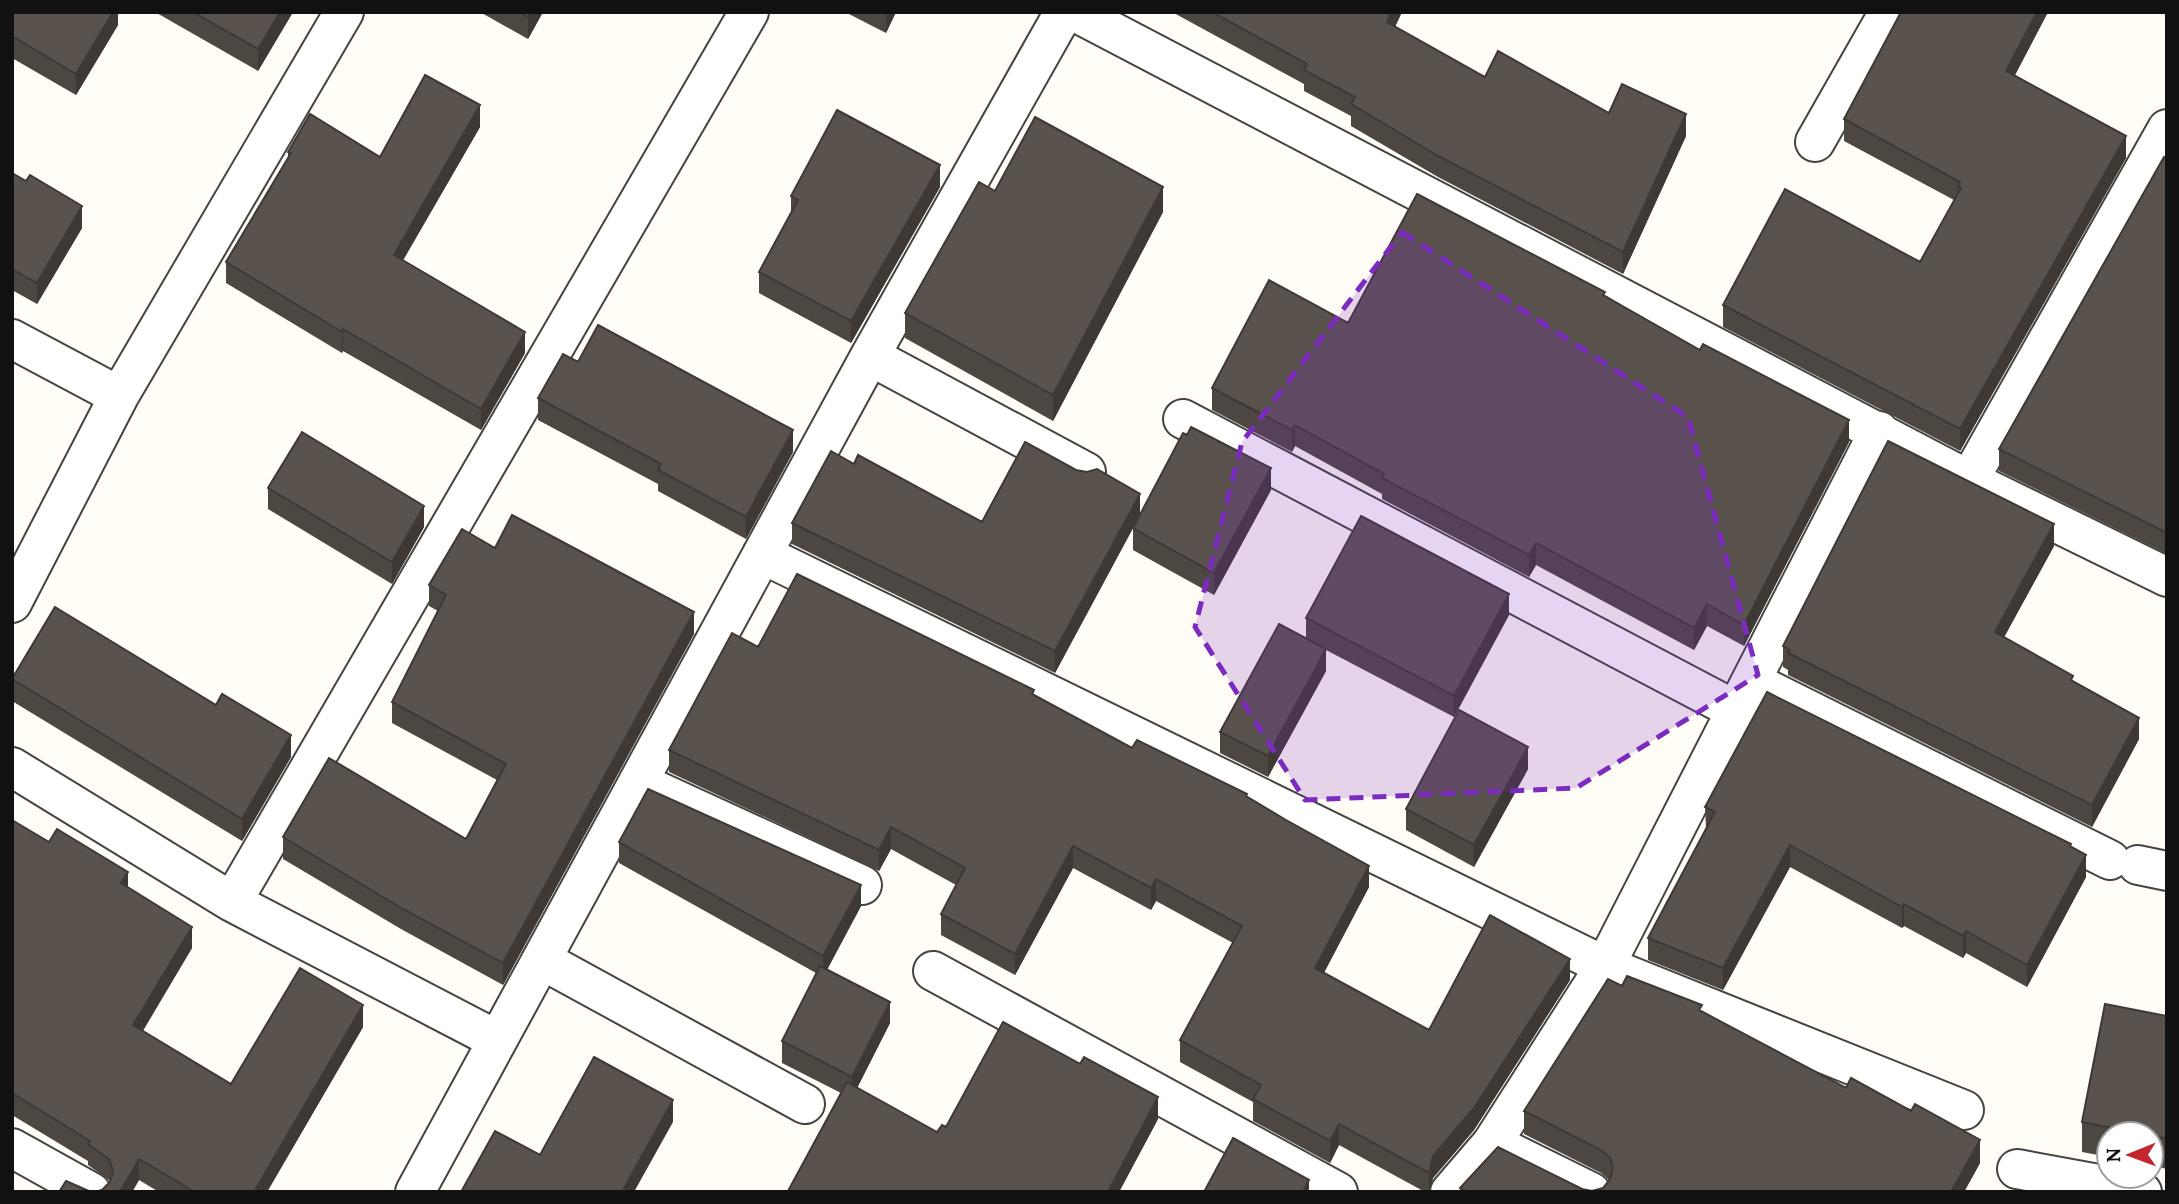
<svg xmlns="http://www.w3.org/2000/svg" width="2179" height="1204" viewBox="0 0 2179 1204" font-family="Lora,serif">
<rect width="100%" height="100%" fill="#fffdf5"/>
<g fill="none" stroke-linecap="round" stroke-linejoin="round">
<defs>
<path id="minor" d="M1075 12 1969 480 2167 577
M1815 142 1889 12
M12 339 119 396
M870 356 1086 472
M1183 419 1737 711
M1969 480 2167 129
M762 554 1605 966 1964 1110
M12 603 119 396 344 12
M1753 682 2110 860
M12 767 232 902 497 1040
M638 782 862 885
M2138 865 2167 871
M232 902 749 12
M542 960 805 1104
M933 971 1338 1192
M1492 1143 1591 1192
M12 1148 91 1192
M2017 1169 2142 1192
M415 1192 870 356 1064 12
M1450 1192 1492 1143 1605 966 1879 431"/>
</defs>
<!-- minor casing -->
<use href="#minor" stroke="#444" stroke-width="42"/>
<!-- minor -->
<use href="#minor" stroke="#fff" stroke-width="38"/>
</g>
<!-- wall -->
<path fill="#4d4742" d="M12 12H118V25L76 95 12 58Z
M155 12H293L258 71Z
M480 12H543L528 39Z
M845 12H896L886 33Z
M1172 12H1402L1395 27 1485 77 1686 136 1623 274 1438 177 1351 126V116L1304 91V84Z
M1901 12H2048L2015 75 2126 158 1960 451 1723 327V305L1920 262 1954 200 1844 141V119Z
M480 127 403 260 525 353 481 430 343 351 342 353 226 283V262L288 158V152L380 157Z
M2167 159V554L1999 471V449Z
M12 173 82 228 37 304 12 290Z
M940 187 851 343 759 293V272L791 213V196Z
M995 191 1163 212 1053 421 905 338V313Z
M1605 295 1849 442 1744 646 1707 626 1694 650 1536 565 1529 577 1382 499V494L1295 446 1292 452 1212 410V388L1348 323Z
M578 362 793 452 746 539 658 491V484L538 420V398Z
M854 464 982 522 1140 515 1271 490 1214 595 1133 550V528L1055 673 792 544V523Z
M268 488 424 527 392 584 268 509Z
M2054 546 2004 637 2073 682 2139 739 2092 827 1788 675V670L1783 667V646Z
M495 548 694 634 503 985 401 929 283 859V837L466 839 497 780 392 723V702L438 611 429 606V585Z
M1509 615 1454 717 1326 650V671L1268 777 1220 753V732L1306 639V618Z
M758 647 1034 695 1132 748 1247 797 1369 887 1324 973 1429 1030 1570 980 1474 1130 1433 1178 1430 1192H1425L1339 1145 1330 1163 1253 1121V1102L1180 1062V1040L1233 943 1156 901 1151 910 1073 868 1015 975 941 935V914L956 885 891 849 879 871 669 772V750Z
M12 679 216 705 291 757 242 841 12 701Z
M1528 769 1474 867 1406 830V809Z
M1705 807 2071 847 2086 877 2027 987 1966 953 1963 958 1904 926 1902 928 1790 867 1723 990 1648 960V938L1706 829Z
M12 820 128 887 192 948 143 1031 231 1084 363 1027 267 1192H159L139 1180 132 1192H94L102 1190 110 1182 109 1180 88 1165V1161L12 1115Z
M619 842 861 906 827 970 890 1023 857 1088 937 1132 946 1127 1158 1119 1119 1192H788L841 1093 782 1063V1041L816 973 619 863Z
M1622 986 1702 1011 1980 1163 1964 1192H1460V1188L1582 1189 1592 1191 1603 1188 1609 1180 1601 1173 1524 1134V1111Z
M2167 1016V1169L2151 1165V1134H2109V1157L2082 1152V1122Z"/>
<!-- shaded-wall -->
<path fill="#3f3936" d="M113 12H118V25L76 95V74Z
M280 12H293L258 71V49Z
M531 12H543L528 39V17Z
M886 12H896L886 33Z
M1391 12H1402L1387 43V22Z
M2037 12H2048L2006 92V71Z
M480 105V127L394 276V255Z
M1686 114V136L1623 274V252Z
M2126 136V158L1960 451V429Z
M940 165V187L851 343V321Z
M1163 187V212L1053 421V395Z
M82 206V228L37 304V283Z
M343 329V351L342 353V332Z
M525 332V353L481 430V409Z
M1849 420V442L1744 646V625Z
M1295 425V446L1292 452V430Z
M793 430V452L746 539V517Z
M1271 468V490L1214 595V573Z
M1140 494V515L1055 673V651Z
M424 506V527L392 584V562Z
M2054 524V546L1995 654V632Z
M1536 543V565L1529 577V555Z
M1509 594V615L1454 717V696Z
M1707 604V626L1694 650V628Z
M694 612V634L503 985V963Z
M1326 649V671L1268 777V756Z
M2139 718V739L2092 827V805Z
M291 735V757L242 841V819Z
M1528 747V769L1474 867V845Z
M891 827V849L879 871V850Z
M1790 845V867L1723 990V968Z
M1073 846V868L1015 975V954Z
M2086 855V877L2027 987V965Z
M1369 866V887L1315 989V968Z
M128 872V893L121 883Z
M1156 879V901L1151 910V888Z
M861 885V906L823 977V956Z
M1904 904V926L1902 928V907Z
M192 927V948L133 1046V1025Z
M1966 931V953L1963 958V936Z
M1570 959V980L1474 1130 1433 1178 1429 1192V1173L1433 1156Z
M890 1002V1023L852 1098V1077Z
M363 1005V1027L267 1192H254Z
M1158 1097V1119L1119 1192H1108Z
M673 1100V1122L634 1192H622Z
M1339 1124V1145L1330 1163V1141Z
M1980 1140V1163L1964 1192H1951Z
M139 1159V1180L132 1192H120Z
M1309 1180V1192H1303Z"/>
<!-- building -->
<path fill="#5a524d" stroke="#3f3936" stroke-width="2" d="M12 12H113L76 74 12 36Z
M193 12H280L258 49Z
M519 12H531L528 17Z
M1212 12H1391L1387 22 1485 77 1498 51 1609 113 1622 84 1686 114 1623 252 1438 156 1351 104 1355 97 1304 70 1307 64Z
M1901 12H2037L2006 71 2126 136 1960 429 1723 305 1785 189 1920 262 1961 188 1958 187 1960 182 1844 119Z
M425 75 480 105 394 255 525 332 481 409 343 329 342 332 226 262 291 153 288 152 310 114 380 157Z
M837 110 940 165 851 321 759 272 798 200 791 196Z
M1035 117 1163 187 1053 395 905 313 979 182 995 191Z
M2164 157 2167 159V533L1999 449Z
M12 173 26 181 30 175 82 206 37 283 12 269Z
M1417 194 1605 292 1603 295 1700 350 1703 344 1849 420 1744 625 1707 604 1694 628 1536 543 1529 555 1382 478 1384 474 1295 425 1292 430 1212 388 1269 280 1348 323Z
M598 325 793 430 746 517 658 470 661 464 538 398 563 354 578 362Z
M1191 427 1271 468 1214 573 1133 528 1183 433 1187 435Z
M302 432 424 506 392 562 268 488Z
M1888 441 2054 524 1995 632 2073 676 2071 680 2139 718 2092 805 1788 653 1790 650 1783 646Z
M1025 442 1076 470 1087 472 1097 469 1140 494 1055 651 792 523 831 451 854 464 858 455 982 522Z
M512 515 694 612 503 963 401 908 283 837 329 758 466 839 506 764 392 702 446 595 429 585 462 529 495 548Z
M1361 516 1509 594 1454 696 1306 618Z
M797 574 1034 690 1032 694 1132 748 1137 740 1247 794 1246 796 1286 820 1369 866 1315 968 1429 1030 1490 915 1570 959 1474 1108 1433 1156 1429 1173 1339 1124 1330 1141 1253 1099 1261 1085 1180 1040 1242 926 1156 879 1151 888 1073 846 1015 954 941 914 965 868 891 827 879 850 669 750 732 633 758 647Z
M55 607 216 705 222 694 291 735 242 819 12 679Z
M1279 624 1326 649 1268 756 1220 732Z
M1767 692 2071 844 2070 846 2086 855 2027 965 1966 931 1963 936 1904 904 1902 907 1790 845 1723 968 1648 938 1715 812 1705 807Z
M1459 710 1528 747 1474 845 1406 809Z
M648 789 861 885 823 956 619 842Z
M12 820 49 842 57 829 128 872 121 883 192 927 133 1025 231 1084 300 968 363 1005 254 1192H195L139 1159 120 1192H94L102 1190 110 1182 113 1171 109 1159 88 1144 90 1141 12 1093Z
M820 966 890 1002 852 1077 782 1041Z
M1627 976 1702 1005 1699 1010 1846 1088 1851 1078 1911 1111 1915 1104 1980 1140 1951 1192H1467L1460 1188 1498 1147 1582 1189 1592 1191 1603 1188 1610 1179 1613 1167 1610 1158 1601 1150 1524 1111 1608 979 1622 986Z
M2105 1004 2167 1016V1139L2151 1135V1134H2144L2082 1122Z
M1003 1022 1080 1064 1084 1057 1158 1097 1108 1192H790L788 1191 847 1082 937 1132 942 1125 946 1127Z
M594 1057 673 1100 622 1192H461L495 1131 540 1155Z
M1233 1138 1309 1180 1303 1192H1204Z
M66 1181 91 1192H59Z"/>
<!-- marked area -->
<path fill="#7b2cbf" fill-opacity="0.2" stroke="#7b2cbf" stroke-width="5" stroke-dasharray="14 9" stroke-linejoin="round" d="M1402 232 1688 417 1758 675 1576 788 1305 800 1195 627 1242 442Z"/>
<!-- border -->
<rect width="2179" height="1204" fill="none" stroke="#111111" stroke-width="28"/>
<!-- north arrow -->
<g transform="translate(2130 1155) rotate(269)"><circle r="33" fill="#ffffff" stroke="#a0a0a0" stroke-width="2"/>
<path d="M0-5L12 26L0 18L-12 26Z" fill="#c4262e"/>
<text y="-10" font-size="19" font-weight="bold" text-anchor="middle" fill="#111111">N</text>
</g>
</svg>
